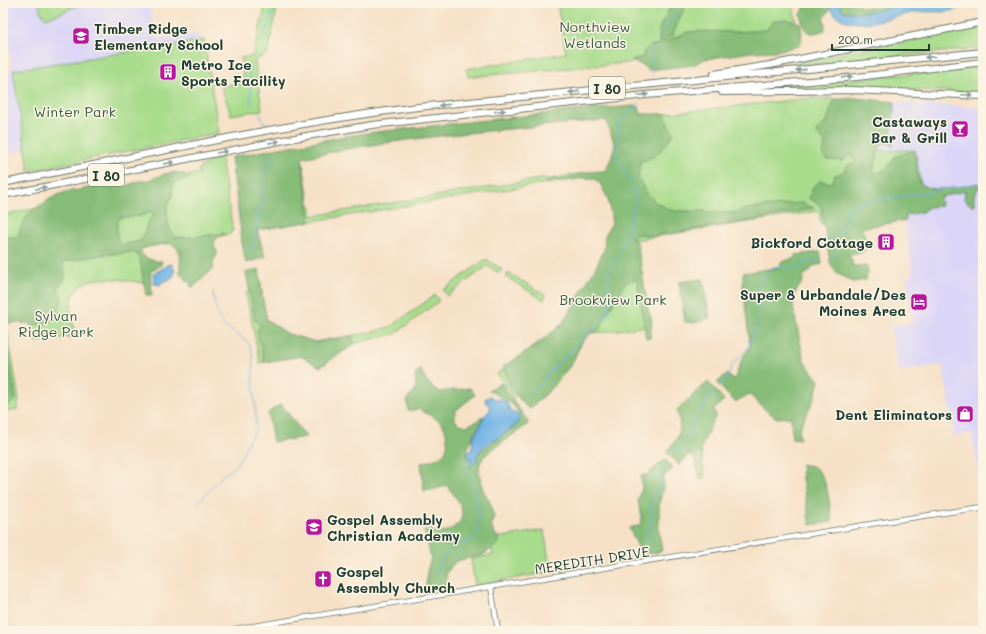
<svg xmlns="http://www.w3.org/2000/svg" width="986" height="634" viewBox="0 0 986 634" font-family="Mali,sans-serif">
<rect width="100%" height="100%" fill="#fcf5e5"/>
<filter id="ink" filterUnits="userSpaceOnUse"><feTurbulence type="fractalNoise" baseFrequency=".025" numOctaves="2"/><feDisplacementMap in="SourceGraphic" scale="8" xChannelSelector="R" yChannelSelector="G"/><feConvolveMatrix kernelMatrix="1 2 1 2 8 2 1 2 1" color-interpolation-filters="sRGB"/></filter>
<filter id="wash" filterUnits="userSpaceOnUse"><feTurbulence type="fractalNoise" baseFrequency=".012" numOctaves="4" result="noise"/><feDisplacementMap in="SourceGraphic" scale="16" xChannelSelector="R" yChannelSelector="G"/><feGaussianBlur stdDeviation="0.9" result="paint"/><feColorMatrix in="noise" values="0 0 0 0 0 0 0 0 0 0 0 0 0 0 0 0 0 1.4 0 .05"/><feComposite in="paint" operator="in"/></filter>
<g filter="url(#wash)">
<rect width="100%" height="100%" fill="#f6e1c7"/>
<!-- built -->
<path fill="#dbd6f7" d="M3 3H149L156 39 199 33 198 34 199 41 13 70 26 150 3 155V72L13 70 3 11Z
M859 100 983 108V505L972 433 954 436 943 365 898 371 891 326 913 322 906 277 913 275 903 210 867 151Z"/>
<!-- green -->
<path fill="#a8dc8c" stroke="#648c60" d="M39 3H83L56 15 45 18 40 11Z
M266 3H278L268 53 256 60 255 62 262 110 231 115 221 86 244 82 241 58 253 56Z
M557 3H793L799 42 695 57 468 77 466 69 566 53Z
M983 24V48L772 68 958 29Z
M204 40 219 133 29 171 13 70Z
M983 67V93L864 88 772 89V87Z
M811 98 859 100 867 151 915 150 925 207 821 224 819 211 634 240 648 326 596 333 592 330 514 397 497 374 564 323 571 312 615 237 623 169 615 119Z
M221 157 233 231 230 232 231 234 140 248 145 283C120 280 73 267 71 308 71 317 74 327 75 336L35 342 30 319 6 322 19 400 17 410 3 412V215L188 178 189 175 200 173 198 170 201 166 207 164 211 159Z
M302 158 312 216 546 178 547 183 252 231 232 171Z
M486 259 502 269 499 273 487 266 447 296 443 290Z
M508 273 546 295 544 300 506 277Z
M252 291 267 320 288 334 315 342 372 332 392 326 435 295 439 301 395 334 356 343 320 367 301 356 260 363 246 293Z
M544 530 551 572 475 585 471 559 493 555 490 539Z"/>
<!-- forest -->
<path fill="#86bc78" stroke="#527c56" fill-rule="evenodd" d="M672 3H685V7L672 36 662 41H658L660 34 659 29Z
M803 3H826L830 8 829 11 823 18 825 24V30C806 37 804 32 800 13L804 11Z
M839 3H854L862 7 872 8 901 3H916C891 7 869 15 843 11Z
M785 19 800 23C802 32 803 38 799 46L776 51 751 52 705 59 693 65 648 70 642 65 631 61 644 56 643 52 650 46 665 42 687 32 701 31 735 32 767 30 772 22Z
M855 98 895 102 891 136 893 145 884 142 879 149 873 173C883 174 892 164 895 156L915 151C916 159 916 170 918 178 923 198 965 185 978 183L979 188 974 194V205L972 206 964 199 965 191 940 197 941 206 929 207 922 212 906 215V220L861 228 864 233 866 249 860 253 847 254 851 258 853 266H864L868 267 866 280 853 282 836 273 830 262 821 206 809 198 813 187 820 181 832 183 835 175 844 172 848 165 855 163 852 153 842 161 828 160 823 156 825 143 816 132 827 121 834 100Z
M636 106 639 107 641 114H663L666 116 668 125 674 133C661 150 661 155 640 162L638 177 645 190 655 202 673 211H699L735 213 746 209 801 203 814 208 761 219 653 236 638 234 635 236 631 237 637 242 645 291 650 305 647 307 652 320 650 338H646L637 279 626 282 608 312 600 329 590 334 582 342 571 365 545 395 529 409C517 398 506 383 504 366L547 339 561 326 597 265 604 250 605 235 612 223 608 199 601 185 595 178H583L547 184 546 180 588 172 605 171 610 161 615 145 606 120C505 130 401 136 302 158L310 221 257 230 265 257 246 263 240 232H241L231 157 346 136 376 132 570 111Z
M175 172 187 175 190 177 188 179 179 180 173 184 172 197C163 206 168 227 174 237H192L224 233V235L218 237 214 240 215 248 217 251V255L213 261V269L192 288 190 283 180 273C179 266 182 257 179 251 173 237 151 246 141 249V253C146 259 154 262 162 261L161 265 150 272 152 295H146L140 260 137 254 133 252 101 255 63 262C63 273 70 279 58 286L59 292 62 300 58 311 59 317C54 321 37 326 30 325L28 323C19 323 11 321 3 326L6 342 5 344 3 345V238L18 236C20 229 24 219 29 214 34 208 59 193 66 192 72 190 79 191 84 189 90 188 96 184 102 183L112 188 122 185 126 186 139 181H146L165 174ZM152 211 154 215 148 222 143 237 140 241 120 245C116 236 116 226 119 218L141 216Z
M820 252 822 264 813 266 809 272 804 275 803 281 794 294 793 307 804 361 819 381 814 399 799 429 800 439 792 438 791 417 777 418 768 412 749 394 735 402 717 383 726 374 734 380 743 357 750 347 743 287V273L781 267V262L795 258V255Z
M259 269 263 300 267 320 288 334 315 342 352 336 354 344 320 367 301 356 264 362 257 329 261 327 260 325 255 321 246 272Z
M703 279 710 317C701 322 696 324 685 322L679 282Z
M7 348 16 400 3 409V349Z
M420 369 426 380 435 389 440 392 470 388 475 395 455 411V420L459 424 467 426 477 421 482 416 483 417C478 431 465 444 467 459L475 458 483 449 519 423C519 421 520 416 519 414 515 402 498 396 489 390L501 383 527 420 528 424 490 451 482 459 479 466 480 477 483 490 489 500 494 517 491 525 494 534 499 537V543L483 555 456 561 446 573 447 586 426 588 427 572 431 558 424 531 430 530 439 534C473 523 464 508 447 485L436 489 424 491 421 463C435 460 450 456 447 439 447 434 445 428 442 424 437 417 426 414 419 409L408 411 407 399C417 391 417 388 415 375Z
M708 382 724 400 714 410 716 416 711 425 701 447 705 477 700 480 695 460 689 454 679 465 666 451C681 437 682 429 677 410Z
M281 404 306 437 273 442 268 413Z
M665 459 673 469 663 476 664 485 659 504V530L662 551 642 555 629 528 641 525V516L638 500 642 488 641 476 648 474Z
M801 464C805 465 811 465 814 467 828 476 830 507 832 522L810 525 802 478Z"/>
<!-- water -->
<path fill="#6fb2e5" stroke="#47788c" d="M826 3H839L843 11C871 16 888 6 914 3 933 1 954 3 974 3 963 7 952 12 941 12 931 12 923 11 913 13 890 17 867 28 843 20 837 18 830 8 826 3Z
M170 264H172L175 272 172 279 164 281 160 285 154 284 153 274Z
M490 396 496 400 500 399 507 402 511 412H516L519 416 518 423 508 431 504 433 500 438 493 440 484 446 478 453 477 460 471 467 470 463 472 457H468L467 454 472 449 473 438 479 428 484 416 490 410V406L486 403 485 399Z"/>
<g fill="none" stroke-linecap="round" stroke-linejoin="round">
<!-- stream -->
<path stroke="#6fb2e5" stroke-width="1" d="M660 39 676 11V3
M260 45 273 12
M249 66 251 94V105
M652 74C657 60 646 59 656 45
M260 114 264 123
M249 252 254 246C254 239 255 234 257 227 260 215 256 214 265 203L261 191 270 154
M833 259 835 256 834 237 837 233 841 232 843 230V220L853 204 978 184
M213 293C214 303 217 318 224 325 230 332 246 337 250 346 255 358 252 370 253 382 254 397 256 411 256 425
M602 321C609 312 612 301 606 291L609 286 607 279 626 239 635 202 634 189 629 181 626 171 617 161V148L618 140V129L627 113 637 107 639 103
M721 385V384L726 380 730 372 731 366 747 349 757 327 760 297 757 287 761 283 762 277 773 267 778 266 794 269C803 263 810 260 821 261
M531 395 547 375 579 343 581 337 598 326
M676 452 678 446 685 441 697 416 713 392
M198 503 221 477 236 465 243 454 247 444 256 428
M649 548 647 543 652 515 651 503 667 473 670 470
M436 573C440 562 446 551 458 545 462 542 468 543 472 540 488 528 472 485 467 469V463L470 457"/>
</g>
</g>
<g filter="url(#ink)">
<g fill="none" stroke-linecap="round" stroke-linejoin="round">
<defs>
<path id="secondary" d="M491 587 498 631
M223 631 877 523 983 507"/>
<path id="highway" d="M714 74 770 65 983 22
M722 92 853 90 983 96
M3 183C141 156 279 124 418 107L983 52
M3 195 289 139 372 125 646 95 857 77 983 62"/>
</defs>
<!-- secondary casing -->
<use href="#secondary" stroke="#6a7667" stroke-width="6"/>
<!-- highway casing -->
<use href="#highway" stroke="#6a7667" stroke-width="8"/>
<!-- secondary -->
<use href="#secondary" stroke="#fff" stroke-width="4.5"/>
<!-- highway -->
<use href="#highway" stroke="#fff" stroke-width="6"/>
</g>
<!-- one-way arrows -->
<defs><path id="oneway-solid" d="M-6-.8H1V-3.2L6.5 0L1 3.2V.8H-6Z"/></defs>
<g fill="#8f9e9a">
<use href="#oneway-solid" transform="translate(930 57) rotate(175)"/>
<use href="#oneway-solid" transform="translate(801 70) rotate(174)"/>
<use href="#oneway-solid" transform="translate(847 77) rotate(-5)"/>
<use href="#oneway-solid" transform="translate(574 92) rotate(174)"/>
<use href="#oneway-solid" transform="translate(643 95) rotate(-6)"/>
<use href="#oneway-solid" transform="translate(967 95) rotate(3)"/>
<use href="#oneway-solid" transform="translate(444 105) rotate(174)"/>
<use href="#oneway-solid" transform="translate(500 111) rotate(-6)"/>
<use href="#oneway-solid" transform="translate(274 142) rotate(-11)"/>
<use href="#oneway-solid" transform="translate(222 152) rotate(-11)"/>
<use href="#oneway-solid" transform="translate(169 163) rotate(-11)"/>
<use href="#oneway-solid" transform="translate(41 188) rotate(-11)"/>
</g>
</g>
<!-- icons -->
<defs>
<symbol id="school-square" viewBox="-11 -11 22 22"><rect x="-9" y="-9" width="18" height="18" rx="4" fill="#b5179e" stroke="#fcf5e5"/><path d="M0-5L7-2L0 1L-7-2ZM-4 1L0 2.5L4 1V4Q0 6-4 4Z" fill="#fff"/></symbol>
<symbol id="building-square" viewBox="-11 -11 22 22"><rect x="-9" y="-9" width="18" height="18" rx="4" fill="#b5179e" stroke="#fcf5e5"/><path d="M-4-6H4V6H1V3H-1V6H-4ZM-2.5-4.3h1.7v1.8h-1.7ZM.8-4.3h1.7v1.8H.8ZM-2.5-1h1.7V.8h-1.7ZM.8-1h1.7V.8H.8Z" fill="#fff"/></symbol>
<symbol id="bar-square" viewBox="-11 -11 22 22"><rect x="-9" y="-9" width="18" height="18" rx="4" fill="#b5179e" stroke="#fcf5e5"/><path d="M-6-5H6L.8 .8V4.5H3.5V6h-7V4.5H-.8V.8Z" fill="#fff"/></symbol>
<symbol id="hotel-square" viewBox="-11 -11 22 22"><rect x="-9" y="-9" width="18" height="18" rx="4" fill="#b5179e" stroke="#fcf5e5"/><path d="M-6-4.5h1.5V1H6V5H4.5V3h-9V5H-6ZM-4 0a1.8 1.8 0 1 1 3.6 0ZM.5 0V-2.5h3Q6-2.5 6 0Z" fill="#fff"/></symbol>
<symbol id="shop-square" viewBox="-11 -11 22 22"><rect x="-9" y="-9" width="18" height="18" rx="4" fill="#b5179e" stroke="#fcf5e5"/><path d="M-5-2.5h2.3a2.7 3.5 0 0 1 5.4 0H5L5.5 6h-11ZM-1.5-2.5h3a1.5 2.3 0 0 0-3 0Z" fill="#fff"/></symbol>
<symbol id="church-square" viewBox="-11 -11 22 22"><rect x="-9" y="-9" width="18" height="18" rx="4" fill="#b5179e" stroke="#fcf5e5"/><path d="M-1.2-6h2.4v3.5h3.3v2.4h-3.3V6h-2.4V-.1h-3.3v-2.4h3.3Z" fill="#fff"/></symbol>
</defs>
<g fill-rule="evenodd">
<use href="#school-square" x="71" y="26" width="20" height="20"/>
<use href="#building-square" x="158" y="62" width="20" height="20"/>
<use href="#bar-square" x="950" y="119" width="20" height="20"/>
<use href="#building-square" x="876" y="232" width="20" height="20"/>
<use href="#hotel-square" x="909" y="292" width="20" height="20"/>
<use href="#shop-square" x="955" y="404" width="20" height="20"/>
<use href="#school-square" x="304" y="517" width="20" height="20"/>
<use href="#church-square" x="313" y="569" width="20" height="20"/>
</g>
<g text-anchor="middle" dominant-baseline="central" stroke-width="3" stroke-linejoin="round" paint-order="stroke">
<!-- shield labels -->
<g fill="#fcf5e5" stroke="#617469" stroke-width="1">
<rect x="589" y="77" width="36" height="22" rx="3"/>
<rect x="88" y="164" width="36" height="22" rx="3"/>
</g>
<g font-size="13" font-weight="bold" fill="#1f3d34">
<text x="607" y="88">I 80</text>
<text x="106" y="175">I 80</text>
</g>
<!-- park labels -->
<g font-size="14" fill="#3a5d46" stroke="#fcf5e5">
<text x="595" y="26">Northview<tspan x="595" dy="16">Wetlands</tspan></text>
<text x="75" y="111">Winter Park</text>
<text x="613" y="299">Brookview Park</text>
<text x="56" y="315">Sylvan<tspan x="56" dy="16">Ridge Park</tspan></text>
</g>
<!-- poi labels -->
<g font-size="14" font-weight="bold" fill="#1f3d34" stroke="#fcf5e5" text-anchor="start">
<text x="94" y="28">Timber Ridge<tspan x="94" dy="16">Elementary School</tspan></text>
<text x="181" y="64">Metro Ice<tspan x="181" dy="16">Sports Facility</tspan></text>
<text x="947" y="121" text-anchor="end">Castaways<tspan x="947" dy="16">Bar &amp; Grill</tspan></text>
<text x="873" y="242" text-anchor="end">Bickford Cottage</text>
<text x="906" y="294" text-anchor="end">Super 8 Urbandale/Des<tspan x="906" dy="16">Moines Area</tspan></text>
<text x="952" y="414" text-anchor="end">Dent Eliminators</text>
<text x="327" y="519">Gospel Assembly<tspan x="327" dy="16">Christian Academy</tspan></text>
<text x="336" y="571">Gospel<tspan x="336" dy="16">Assembly Church</tspan></text>
</g>
<!-- street labels -->
<g font-size="14" fill="#1f3d34" stroke="#fcf5e5">
<text transform="translate(592 560) rotate(-9)">MEREDITH DRIVE</text>
</g>
</g>
<!-- margin -->
<rect width="986" height="634" fill="none" stroke="#fcf5e5" stroke-width="16"/>
<!-- scale -->
<path d="M832 44v6h97v-6" fill="none" stroke="#1f3d34" stroke-width="2"/>
<text x="838" y="44" font-size="12" fill="#1f3d34" stroke="#fcf5e5" stroke-width="3" paint-order="stroke">200 m</text>
</svg>
